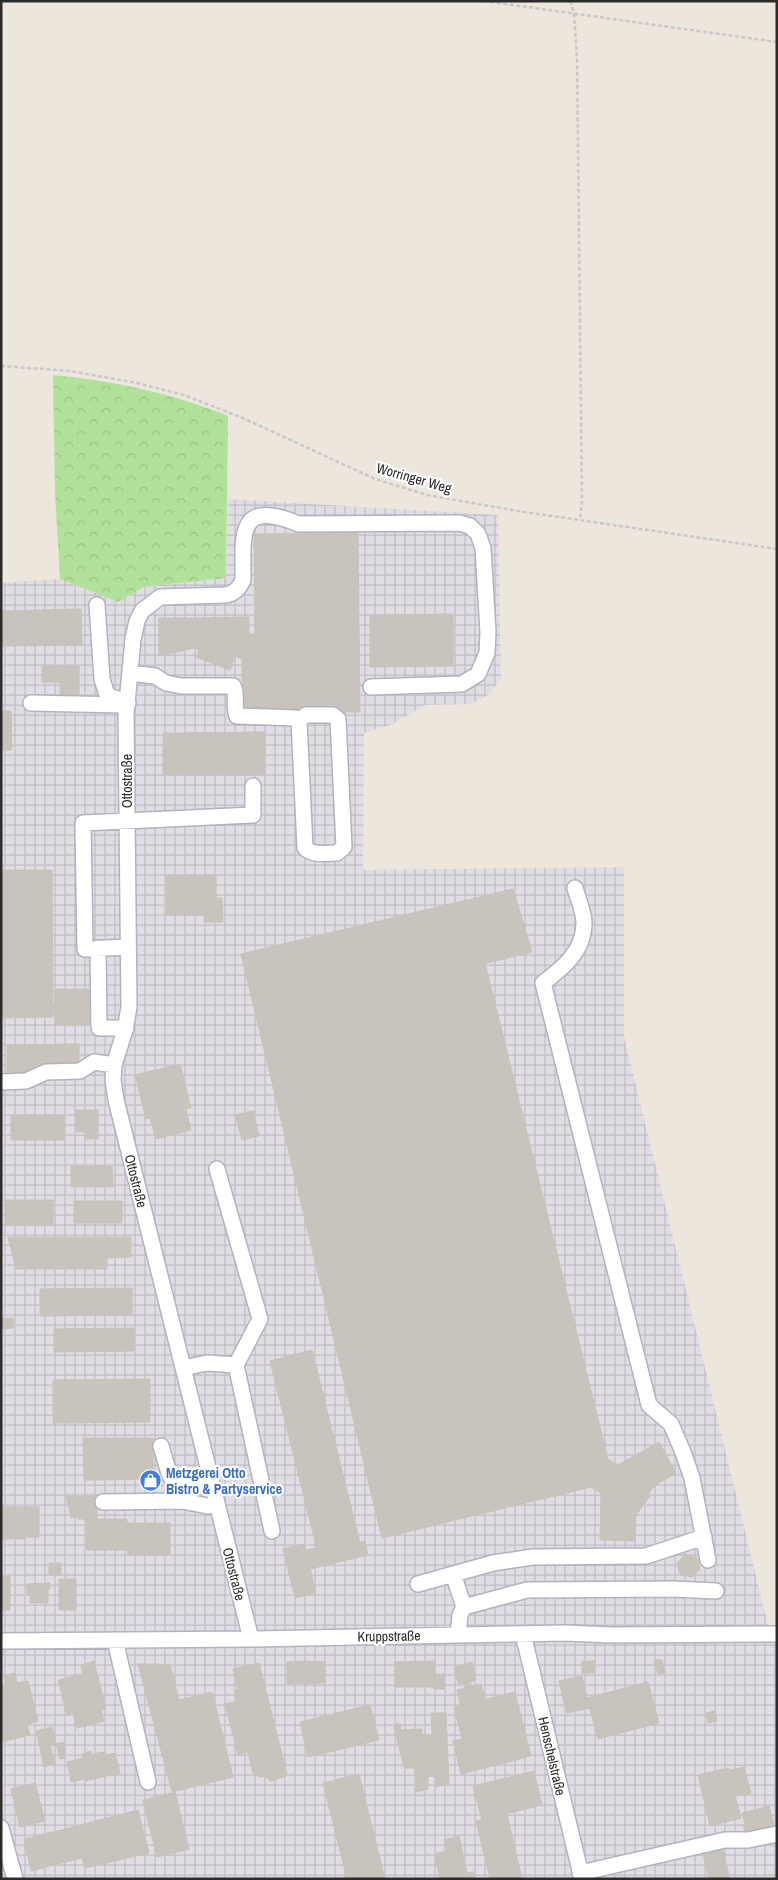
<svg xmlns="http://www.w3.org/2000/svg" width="778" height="1880" viewBox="0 0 778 1880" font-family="'Archivo Narrow',sans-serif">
<defs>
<pattern id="industrial-grid" width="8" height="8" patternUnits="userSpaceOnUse" patternTransform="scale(1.25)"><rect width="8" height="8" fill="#e0dde5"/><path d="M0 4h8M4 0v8" fill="none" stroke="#c0bec5"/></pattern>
<pattern id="forest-crowns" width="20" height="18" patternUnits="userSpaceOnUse" patternTransform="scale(1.25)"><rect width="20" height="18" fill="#b0e399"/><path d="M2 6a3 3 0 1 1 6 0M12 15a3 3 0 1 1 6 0" fill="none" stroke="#98c384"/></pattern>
</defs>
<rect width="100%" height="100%" fill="#ede6dd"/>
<!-- industrial -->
<path fill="url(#industrial-grid)" d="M228 499 498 515 501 679 487 696 470 704 425 705 393 724 364 733 363 870 624 867V1037L768 1625H777V1879H1V583L60 579 118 602 144 587 226 578Z"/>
<!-- forest -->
<path fill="url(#forest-crowns)" d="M53 375C114 381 172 393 228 416L226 578 144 587 118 602 60 579 55 493Z"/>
<!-- building -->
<path fill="#c8c3bc" stroke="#c8c2b6" d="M358 533 360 712H256L254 534Z
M81 609 82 645 1 646V611Z
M453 614V666L370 667V615Z
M249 617V634H255L256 670H242V659L235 656 230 670 196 657 201 644V618Z
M159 618H201V644L199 650 194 648 159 656Z
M42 666H79V682H42Z
M242 670H256V712L243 713Z
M60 682H79V695H60Z
M1 711H11L12 750H1Z
M264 732 265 774H177V733Z
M163 733H177V774H163Z
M1 870H52L53 1017 1 1018Z
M166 875H216V914H166Z
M513 889 532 952 323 1003 426 1422 358 1439 241 954Z
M216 898H222L223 922H204V914H216Z
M485 963 608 1459 591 1487 382 1538 358 1439 426 1422 323 1003Z
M55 989H96L94 1024 55 1025V1010H53V1004H55Z
M79 1044V1063L36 1064 30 1075H7V1045Z
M180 1064 191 1108 186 1109 191 1130 156 1139 150 1118 146 1119 135 1075Z
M76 1110H98V1139H86V1132H76Z
M253 1111 259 1136 242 1140 235 1115Z
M11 1115H64V1140H11Z
M71 1166H112L113 1187H71Z
M5 1200H53V1225H5Z
M74 1201H122V1223H74Z
M8 1237H56L57 1269H16Z
M56 1237H107V1269H57Z
M107 1237H131V1257L107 1258Z
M132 1288V1315L40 1316V1289Z
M1 1318H13V1328L1 1329Z
M134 1328V1351L54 1352V1329Z
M312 1350 360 1543 318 1553 270 1361Z
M150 1379V1422L53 1423V1380Z
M83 1438H90V1480H84Z
M90 1438H153V1479L90 1480Z
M659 1442 676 1473 654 1486 648 1495 650 1496 636 1515 635 1541 600 1540 601 1493 591 1487 608 1459 618 1465Z
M153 1472 159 1473V1483L155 1486 142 1487V1479H153Z
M66 1496H97V1519H78L77 1516 71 1518Z
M1 1507H39V1537H25V1539H1Z
M86 1519H127L128 1550H86Z
M127 1523H170V1554L128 1555Z
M365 1541 368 1555 310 1569 306 1550 316 1548 318 1553Z
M304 1544 316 1593 295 1598 283 1549Z
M685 1555 697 1558 700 1569 692 1577 680 1574 677 1563Z
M686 1558 694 1560 696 1568 690 1574 682 1572 680 1564Z
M49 1563H61V1575H49Z
M10 1576V1610H1V1577Z
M59 1579H76V1610H59Z
M50 1583V1589H48V1603H30V1595H27V1584Z
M654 1660H662L665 1673 658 1674Z
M94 1661 106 1709 101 1710 104 1721 77 1728 73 1713 67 1715 58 1680 83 1674 81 1665Z
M303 1661 325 1662V1683L287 1684V1662Z
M434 1661 435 1687H395V1662Z
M582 1661H595V1667H582Z
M472 1662 476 1680 470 1682 471 1686 466 1688 465 1683 458 1684 454 1667Z
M259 1663 287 1774 284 1777 270 1781 265 1776 260 1777 253 1773 248 1752 238 1754 225 1704 237 1701 234 1691 238 1689 233 1669Z
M138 1664H160V1666L170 1664 179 1700 212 1692 233 1777 172 1792Z
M582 1667H594V1673H582Z
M15 1673 17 1683 28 1681 38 1721 27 1724 30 1735 1 1742V1687L7 1686 4 1676Z
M434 1674H444V1689H434Z
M582 1676 587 1697 564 1703 559 1681Z
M648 1682 659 1723 598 1739 587 1698Z
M481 1684 485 1699 460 1705 457 1690Z
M515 1692 531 1756 461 1774 453 1741 462 1739 454 1707Z
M587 1698 590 1708 567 1713 564 1703Z
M370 1705 379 1740 308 1757 300 1722Z
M715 1711 717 1721 708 1723 706 1713Z
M431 1713H446L449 1783 436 1787V1776H442L440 1734H432Z
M397 1723 401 1725 400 1730 422 1729V1735L414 1736 416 1768H404L394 1727Z
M52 1727 56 1744 40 1748 36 1731Z
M440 1734 442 1776 415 1777 414 1736Z
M63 1742 66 1758 60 1759 56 1744Z
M50 1745 55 1764 44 1767 40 1748Z
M91 1751 92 1754 104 1752 105 1755 115 1753 120 1773 85 1781V1779L71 1782 67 1762 83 1758 82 1754Z
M744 1767 751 1793 736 1796 730 1770Z
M728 1768 741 1818 710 1826 698 1775Z
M534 1771 542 1805 482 1820 473 1786Z
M359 1774 385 1879H347L323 1783Z
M428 1776V1789L416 1792V1777Z
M35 1783 45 1821 20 1827 11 1789Z
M175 1792 189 1849 157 1857 143 1800Z
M769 1806 772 1817 745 1824 742 1813Z
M138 1810 149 1853 85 1868 82 1858 73 1860 65 1829Z
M507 1814 522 1879H490L476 1821Z
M772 1817 775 1828 746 1835 743 1825Z
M65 1829 73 1860 31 1871 24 1839Z
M459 1836 467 1873 473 1872 475 1879H440L434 1854 447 1851 444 1840Z
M722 1848 730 1879H709L703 1853Z"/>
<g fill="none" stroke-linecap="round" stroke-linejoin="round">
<defs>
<path id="minor" d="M97 605 102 679 107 695 128 703
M130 673 155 676 166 683 181 686H233C238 695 233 707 237 716L295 718 299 720 305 848C313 856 327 853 337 853L344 847 338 719 333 715H306L299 720
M31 703 121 705
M575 888C578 899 584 912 584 923 584 951 563 968 543 983L649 1405 671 1424 683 1452 692 1478 708 1560
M128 947 85 949 83 823 253 815V786
M98 948 99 1028H126
M1 1082 26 1081 46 1072 80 1071 94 1062 114 1065
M217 1169 260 1319 236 1365
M183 1368 207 1363 236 1365 272 1531
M161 1446C174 1487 166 1489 211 1481
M103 1502 182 1501 208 1506 217 1504
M453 1574 464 1607
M418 1584 493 1563 533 1557 646 1556 704 1537
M523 1634 582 1879
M458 1635 460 1615 464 1607 527 1590 673 1589 716 1591
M251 1639 116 1100 113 1080 114 1065 125 1030 129 1007 126 714 133 639 137 621 142 611 160 597 225 595C234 594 239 589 243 580 243 533 237 499 299 524L459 523 470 526 478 534 483 548 488 632 487 653 478 674 462 684 371 687
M115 1640 148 1782
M1 1641 251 1639 566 1633 611 1635 777 1634
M1 1828 15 1879
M580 1873 725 1840H748L777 1834"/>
</defs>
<!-- minor casing -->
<use href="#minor" stroke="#b1b3be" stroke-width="18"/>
<!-- path -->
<path stroke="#c8c8c8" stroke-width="2.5" stroke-dasharray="4 2.5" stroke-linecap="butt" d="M484 1 777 42
M570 1 574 13 577 58 582 501 580 520
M1 366 70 371 137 383 184 395 243 418 375 479 427 495 518 511 777 549"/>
<!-- minor -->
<use href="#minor" stroke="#fff" stroke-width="15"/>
</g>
<!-- icons -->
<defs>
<symbol id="shop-disc" viewBox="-11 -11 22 22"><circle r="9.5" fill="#3f7fe0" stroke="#fff"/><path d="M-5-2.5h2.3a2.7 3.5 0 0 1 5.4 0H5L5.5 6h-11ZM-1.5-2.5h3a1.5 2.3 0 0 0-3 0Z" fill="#fff"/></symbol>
</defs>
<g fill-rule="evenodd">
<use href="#shop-disc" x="138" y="1468" width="25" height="25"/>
</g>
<g text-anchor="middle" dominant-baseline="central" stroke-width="4.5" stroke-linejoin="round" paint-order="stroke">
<!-- street labels -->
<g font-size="14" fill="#2b2b2b" stroke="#fff">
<text transform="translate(414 478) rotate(16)">Worringer Weg</text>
<text transform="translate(127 781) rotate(-90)">Ottostraße</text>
<text transform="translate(136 1181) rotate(76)">Ottostraße</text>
<text transform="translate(234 1574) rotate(76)">Ottostraße</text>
<text transform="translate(389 1636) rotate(-1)">Kruppstraße</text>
<text transform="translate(552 1756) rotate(77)">Henschelstraße</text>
</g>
<!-- shop labels -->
<g font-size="14" font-weight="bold" fill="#366cbe" stroke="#fff" text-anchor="start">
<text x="166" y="1473">Metzgerei Otto<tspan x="166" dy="16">Bistro &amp; Partyservice</tspan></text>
</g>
</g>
<!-- border -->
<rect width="778" height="1880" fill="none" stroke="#2b2b2b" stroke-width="5"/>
</svg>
